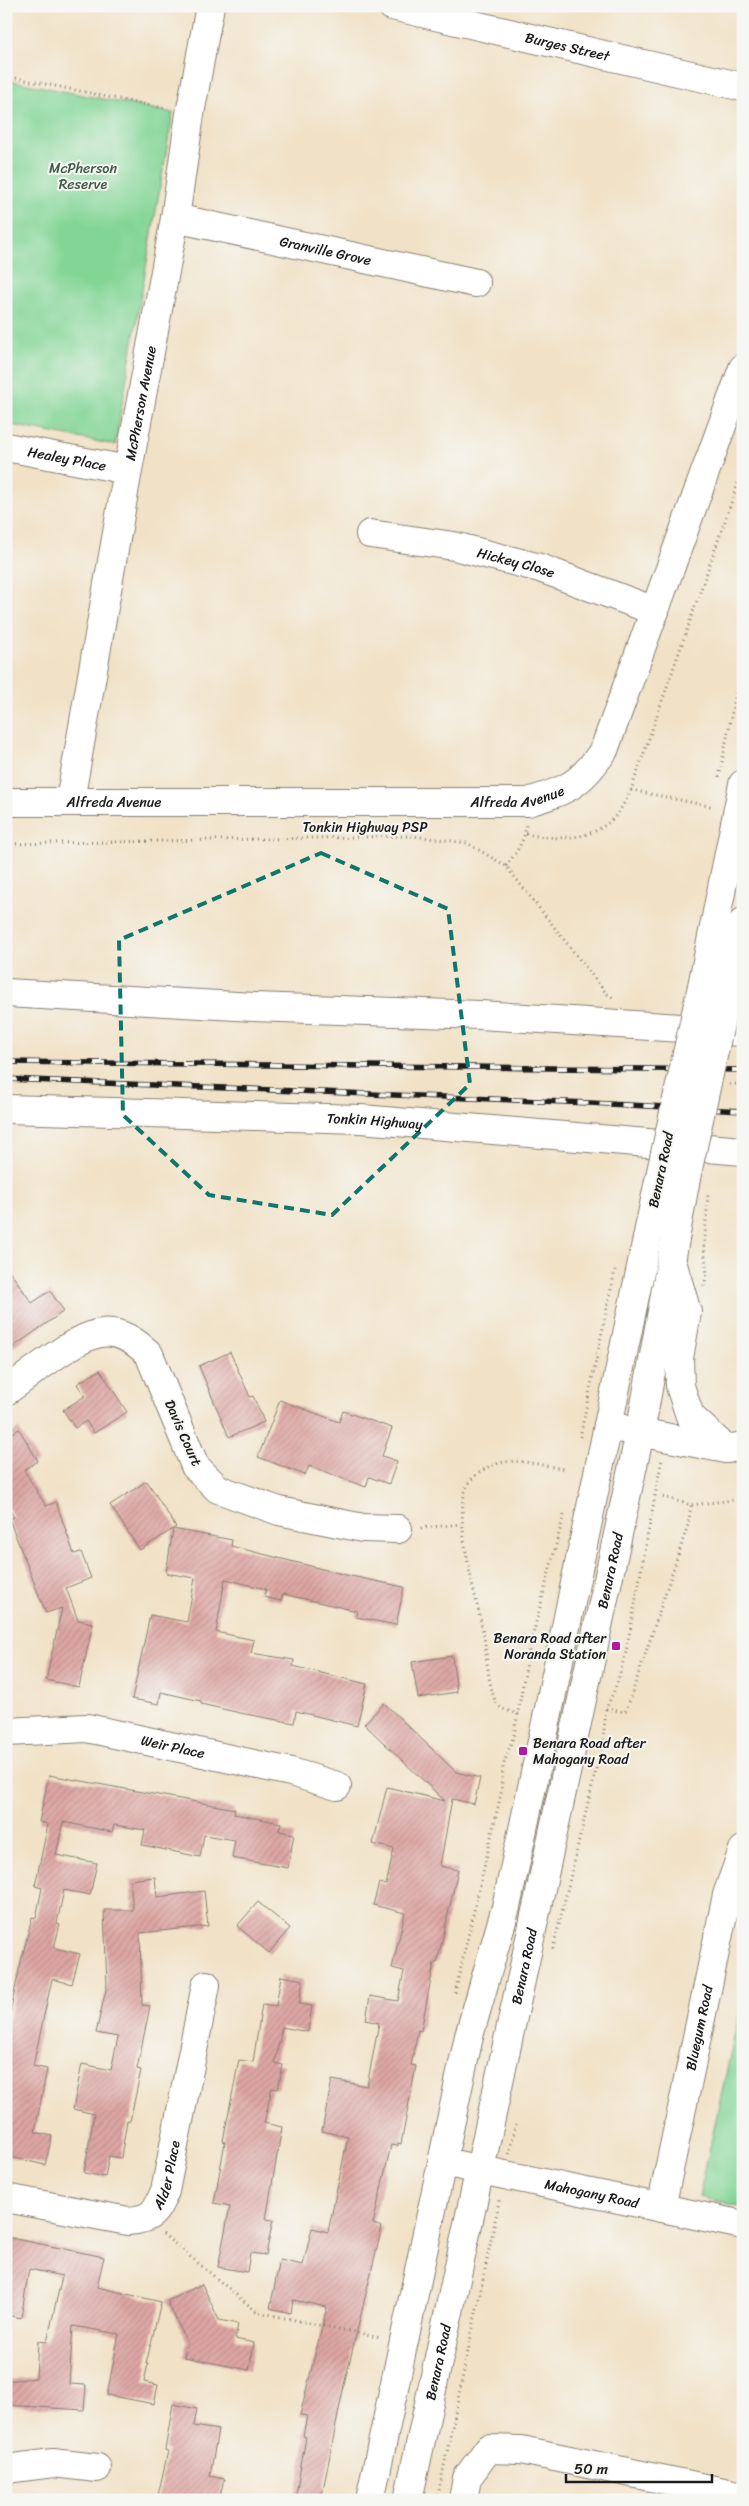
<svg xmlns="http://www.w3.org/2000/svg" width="749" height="2506" viewBox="0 0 749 2506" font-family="Sriracha,sans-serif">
<defs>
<pattern id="building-hatch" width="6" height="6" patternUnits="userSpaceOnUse" patternTransform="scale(1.25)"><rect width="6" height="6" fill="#dda6a3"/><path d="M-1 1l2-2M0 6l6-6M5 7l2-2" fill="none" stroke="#bd8e8c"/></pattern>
</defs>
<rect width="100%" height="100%" fill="#f6f6f2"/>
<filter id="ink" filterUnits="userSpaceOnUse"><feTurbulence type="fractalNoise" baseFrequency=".02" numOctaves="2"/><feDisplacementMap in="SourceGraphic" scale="10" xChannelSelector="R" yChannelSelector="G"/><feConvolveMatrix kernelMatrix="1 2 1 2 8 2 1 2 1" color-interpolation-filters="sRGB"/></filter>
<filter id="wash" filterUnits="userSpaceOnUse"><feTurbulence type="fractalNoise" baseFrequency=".0096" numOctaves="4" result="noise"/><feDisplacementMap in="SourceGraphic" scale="20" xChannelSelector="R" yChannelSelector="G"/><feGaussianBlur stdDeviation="1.12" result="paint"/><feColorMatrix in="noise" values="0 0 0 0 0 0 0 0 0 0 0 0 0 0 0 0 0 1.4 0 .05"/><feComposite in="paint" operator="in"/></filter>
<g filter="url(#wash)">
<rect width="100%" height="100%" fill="#f1e2c7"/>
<!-- park -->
<path fill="#83d596" stroke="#507859" d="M8 80 173 113 115 445 6 424V81Z
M743 1996V2207L699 2197Z"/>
<g id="blocks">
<!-- building -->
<path fill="url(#building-hatch)" d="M6 1266 32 1303 50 1291 64 1311 6 1352Z
M230 1352 250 1397 253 1396 264 1422 229 1437 199 1366Z
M100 1370 127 1412 94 1433 86 1421 75 1428 63 1410 85 1396 77 1384Z
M280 1400 339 1422 343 1411 392 1428 382 1456 397 1461 389 1484 369 1477 366 1487 309 1466 305 1475 258 1457Z
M19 1429 38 1461 24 1470 46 1506 56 1502 74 1554 81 1552 91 1578 66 1588 78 1620 93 1623 79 1687 46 1680 62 1608 46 1613 9 1519 14 1517 6 1504V1437Z
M147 1481 176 1527 140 1550 110 1505Z
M173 1529 232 1540 231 1546 346 1575 404 1587 396 1625 356 1617 357 1611 283 1594 281 1601 264 1597 266 1589 225 1579 216 1632 254 1640 251 1653 294 1660 293 1666 367 1684 357 1726 296 1711 294 1723 240 1713 201 1704V1701L161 1692 159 1704 132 1699 150 1615 187 1622 195 1578 166 1573Z
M452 1656 457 1692 418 1698 412 1662Z
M384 1703 456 1772 480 1778 474 1804 452 1799 440 1866 458 1870 437 1963H434L421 2031 418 2030 411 2065 416 2066 401 2144 398 2143V2146L391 2145 373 2224 382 2227 344 2385 321 2500H295L306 2437 303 2436 307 2416 300 2415 327 2307 293 2300 291 2313 270 2308 280 2260 303 2265 312 2228 328 2232 348 2137 322 2131 332 2080 367 2086 379 2023 366 2020 370 1996 398 2001 404 1971 392 1968 405 1913 373 1905 379 1883 386 1885 394 1849 373 1844 387 1787 445 1801 364 1724Z
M49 1775 235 1809 234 1814 281 1823 279 1831 294 1834 288 1868 232 1858 235 1840 204 1835 200 1857 142 1845 145 1830 114 1825 112 1832 63 1822 56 1855 97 1863 90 1895 64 1890 57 1923 60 1924 54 1948 80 1954 72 1984 52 1979 33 2066 47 2069 35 2132 52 2136 45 2165 6 2156V2033L19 1970 32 1917 36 1918 42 1888 35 1886 48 1824 39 1822Z
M155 1877 157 1897 204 1891 208 1926 140 1933 142 2005 150 2006 137 2069 141 2070 130 2121 127 2120 121 2158 109 2156 105 2177 84 2173 94 2114 73 2109 82 2064 111 2070 118 2037 96 2033 107 1985 104 1910H133L130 1880Z
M258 1902 290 1928 269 1953 237 1926Z
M281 1976 303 1980 299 2004 312 2006 308 2032 282 2027 275 2063 283 2065 278 2089 272 2088 264 2123 282 2127 266 2219 273 2220 266 2255 250 2253 247 2272 218 2267 230 2206 214 2203 225 2142 223 2141 239 2060 253 2062 262 2004 276 2006Z
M6 2237 104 2257 97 2287 161 2302 146 2364H148L144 2382 158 2385 154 2404 107 2395 119 2334 73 2326 69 2384 86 2385 84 2410 6 2405V2381L36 2378 38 2341 47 2342 62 2276 29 2269 21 2318 6 2315Z
M202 2284 219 2320 238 2324 235 2339 254 2343 249 2370 184 2357 187 2342 167 2301Z
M173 2404 197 2409 194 2426 218 2430 210 2476 224 2479 219 2500H157L168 2451 165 2450Z"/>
</g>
</g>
<g filter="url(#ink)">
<use href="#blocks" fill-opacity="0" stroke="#867f72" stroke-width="1"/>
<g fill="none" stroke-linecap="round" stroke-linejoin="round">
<defs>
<g id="minor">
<path id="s1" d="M392 6 743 87"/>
<path id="s2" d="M175 218 476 283"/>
<path id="s3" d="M6 447 128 470"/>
<path id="s4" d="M370 534 454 546 540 568 655 611"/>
<path id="s5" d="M70 801 128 470 175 218 190 114 210 6"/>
<path id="s6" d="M6 802H528C568 790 580 785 604 750L743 368"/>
<path d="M6 1391C30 1375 74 1337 101 1333 120 1330 136 1342 149 1354L195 1466 218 1489 279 1511 363 1528 398 1529"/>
<path d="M608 1426 726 1449 743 1446"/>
<path id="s7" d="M6 1732 87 1728 291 1772 337 1786"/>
<path id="s8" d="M443 2162 743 2225"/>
<path id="s9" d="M6 2198 128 2221C153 2219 155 2213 165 2191L206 1985"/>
<path id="s10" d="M661 2208 727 1895 743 1850"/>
<path d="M6 2469 53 2463 97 2468"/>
<path d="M463 2500 467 2478 488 2449 521 2450 743 2496"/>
</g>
<g id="major">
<path d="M702 986 743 784"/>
<path d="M728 988 743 922"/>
<path d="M673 1265 687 1312 679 1358 680 1386 690 1416 726 1449"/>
<path d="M370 2500 469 2036 506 1907 544 1732 660 1176"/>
<path id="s11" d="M408 2500 640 1433 686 1178"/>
</g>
<g id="highway">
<path d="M6 993 254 1007 480 1015 743 1032"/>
<path id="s12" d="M6 1109 361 1119 743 1151"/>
</g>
</defs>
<!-- minor casing -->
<use href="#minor" stroke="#867f72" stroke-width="30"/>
<!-- major casing -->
<use href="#major" stroke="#867f72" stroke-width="30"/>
<!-- highway casing -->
<use href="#highway" stroke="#867f72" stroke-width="30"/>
<!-- path -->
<path stroke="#867f72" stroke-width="3" stroke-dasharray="1 4" stroke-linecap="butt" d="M6 76 167 109
M719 777 743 658
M631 790 714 807
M526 834C558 840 594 842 617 814 623 807 627 797 631 790L743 469
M6 844 413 836 467 843 506 866 606 993 615 999
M506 866C516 853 525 841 526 825
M730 1084H743
M704 1286 707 1274 704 1248 708 1195
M580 1437 615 1270
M663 1497 691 1505 743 1499
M421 1528 461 1524
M606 1709 625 1712 630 1700 688 1525 691 1505
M519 1714C513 1712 506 1711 501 1708 489 1700 487 1658 485 1643 480 1606 447 1509 471 1480 477 1473 488 1466 496 1464 516 1457 544 1466 564 1469
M553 1949 603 1741 606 1709 617 1684 626 1652 662 1458
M455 1993 501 1794 503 1766 514 1735 529 1650 564 1514
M509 2154 516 2124
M163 2234 257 2312 381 2338
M437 2500 500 2197"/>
<!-- minor -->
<use href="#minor" stroke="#fff" stroke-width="28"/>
<!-- major -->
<use href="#major" stroke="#fff" stroke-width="28"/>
<!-- highway -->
<use href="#highway" stroke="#fff" stroke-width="28"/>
<defs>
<path id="rail" d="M6 1062 743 1070
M6 1079 590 1103 743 1111"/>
</defs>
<!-- rail casing -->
<use href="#rail" stroke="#1c1c1c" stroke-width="5.5"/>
<!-- rail -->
<use href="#rail" stroke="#f6f6f2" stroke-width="4" stroke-dasharray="11" stroke-linecap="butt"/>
<defs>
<path id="major-bridge" d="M660 1176 702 986
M686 1178 728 988"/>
</defs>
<!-- major-bridge casing -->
<use href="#major-bridge" stroke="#867f72" stroke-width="30" stroke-linecap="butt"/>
<!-- major-bridge -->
<use href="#major-bridge" stroke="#fff" stroke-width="28"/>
</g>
</g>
<!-- marked area -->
<path fill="none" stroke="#0f766e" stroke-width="4" stroke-dasharray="10 6" stroke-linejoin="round" d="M321 853 448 909 470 1084 332 1215 209 1195 123 1115 119 940Z"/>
<!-- markers -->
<g fill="#b5179e" stroke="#f6f6f2" stroke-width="2">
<rect x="611" y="1641" width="10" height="10" rx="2.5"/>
<rect x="518" y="1746" width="10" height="10" rx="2.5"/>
</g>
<g text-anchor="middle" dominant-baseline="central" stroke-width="4" stroke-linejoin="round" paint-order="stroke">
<!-- street labels -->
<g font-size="14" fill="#1c1c1c" stroke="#f6f6f2">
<text stroke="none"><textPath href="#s1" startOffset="180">Burges Street</textPath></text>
<text stroke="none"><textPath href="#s2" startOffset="154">Granville Grove</textPath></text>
<text stroke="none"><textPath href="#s5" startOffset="404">McPherson Avenue</textPath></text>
<text stroke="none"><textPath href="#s3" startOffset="62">Healey Place</textPath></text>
<text stroke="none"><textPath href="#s4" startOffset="149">Hickey Close</textPath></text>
<text stroke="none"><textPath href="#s6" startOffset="512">Alfreda Avenue</textPath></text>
<text stroke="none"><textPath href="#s6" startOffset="108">Alfreda Avenue</textPath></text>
<text x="365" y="827">Tonkin Highway PSP</text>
<text stroke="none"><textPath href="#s12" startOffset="369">Tonkin Highway</textPath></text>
<text transform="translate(661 1170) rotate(-78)">Benara Road</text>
<text transform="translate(183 1433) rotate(66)">Davis Court</text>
<text stroke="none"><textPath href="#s11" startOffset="951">Benara Road</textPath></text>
<text stroke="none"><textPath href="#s7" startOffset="169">Weir Place</textPath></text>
<text stroke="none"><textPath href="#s11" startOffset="546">Benara Road</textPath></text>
<text stroke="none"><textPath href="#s10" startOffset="184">Bluegum Road</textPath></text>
<text stroke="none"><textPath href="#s9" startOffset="192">Alder Place</textPath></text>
<text stroke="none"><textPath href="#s8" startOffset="152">Mahogany Road</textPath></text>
<text stroke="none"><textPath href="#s11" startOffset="141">Benara Road</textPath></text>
</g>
<!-- park labels -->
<g font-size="14" fill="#405d47" stroke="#f6f6f2">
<text x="83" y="168">McPherson<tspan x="83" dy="16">Reserve</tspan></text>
</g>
<!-- poi labels -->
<g font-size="14" fill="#1c1c1c" stroke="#f6f6f2" text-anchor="end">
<text x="606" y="1638">Benara Road after<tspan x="606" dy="16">Noranda Station</tspan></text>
<text x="533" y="1743" text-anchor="start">Benara Road after<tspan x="533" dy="16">Mahogany Road</tspan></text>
</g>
</g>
<!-- margin -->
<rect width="749" height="2506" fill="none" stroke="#f6f6f2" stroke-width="25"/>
<!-- scale -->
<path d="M566 2474v8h146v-8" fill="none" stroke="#1c1c1c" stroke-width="2.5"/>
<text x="574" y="2474" font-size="15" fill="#1c1c1c" stroke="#f6f6f2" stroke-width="4" paint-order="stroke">50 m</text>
</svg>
